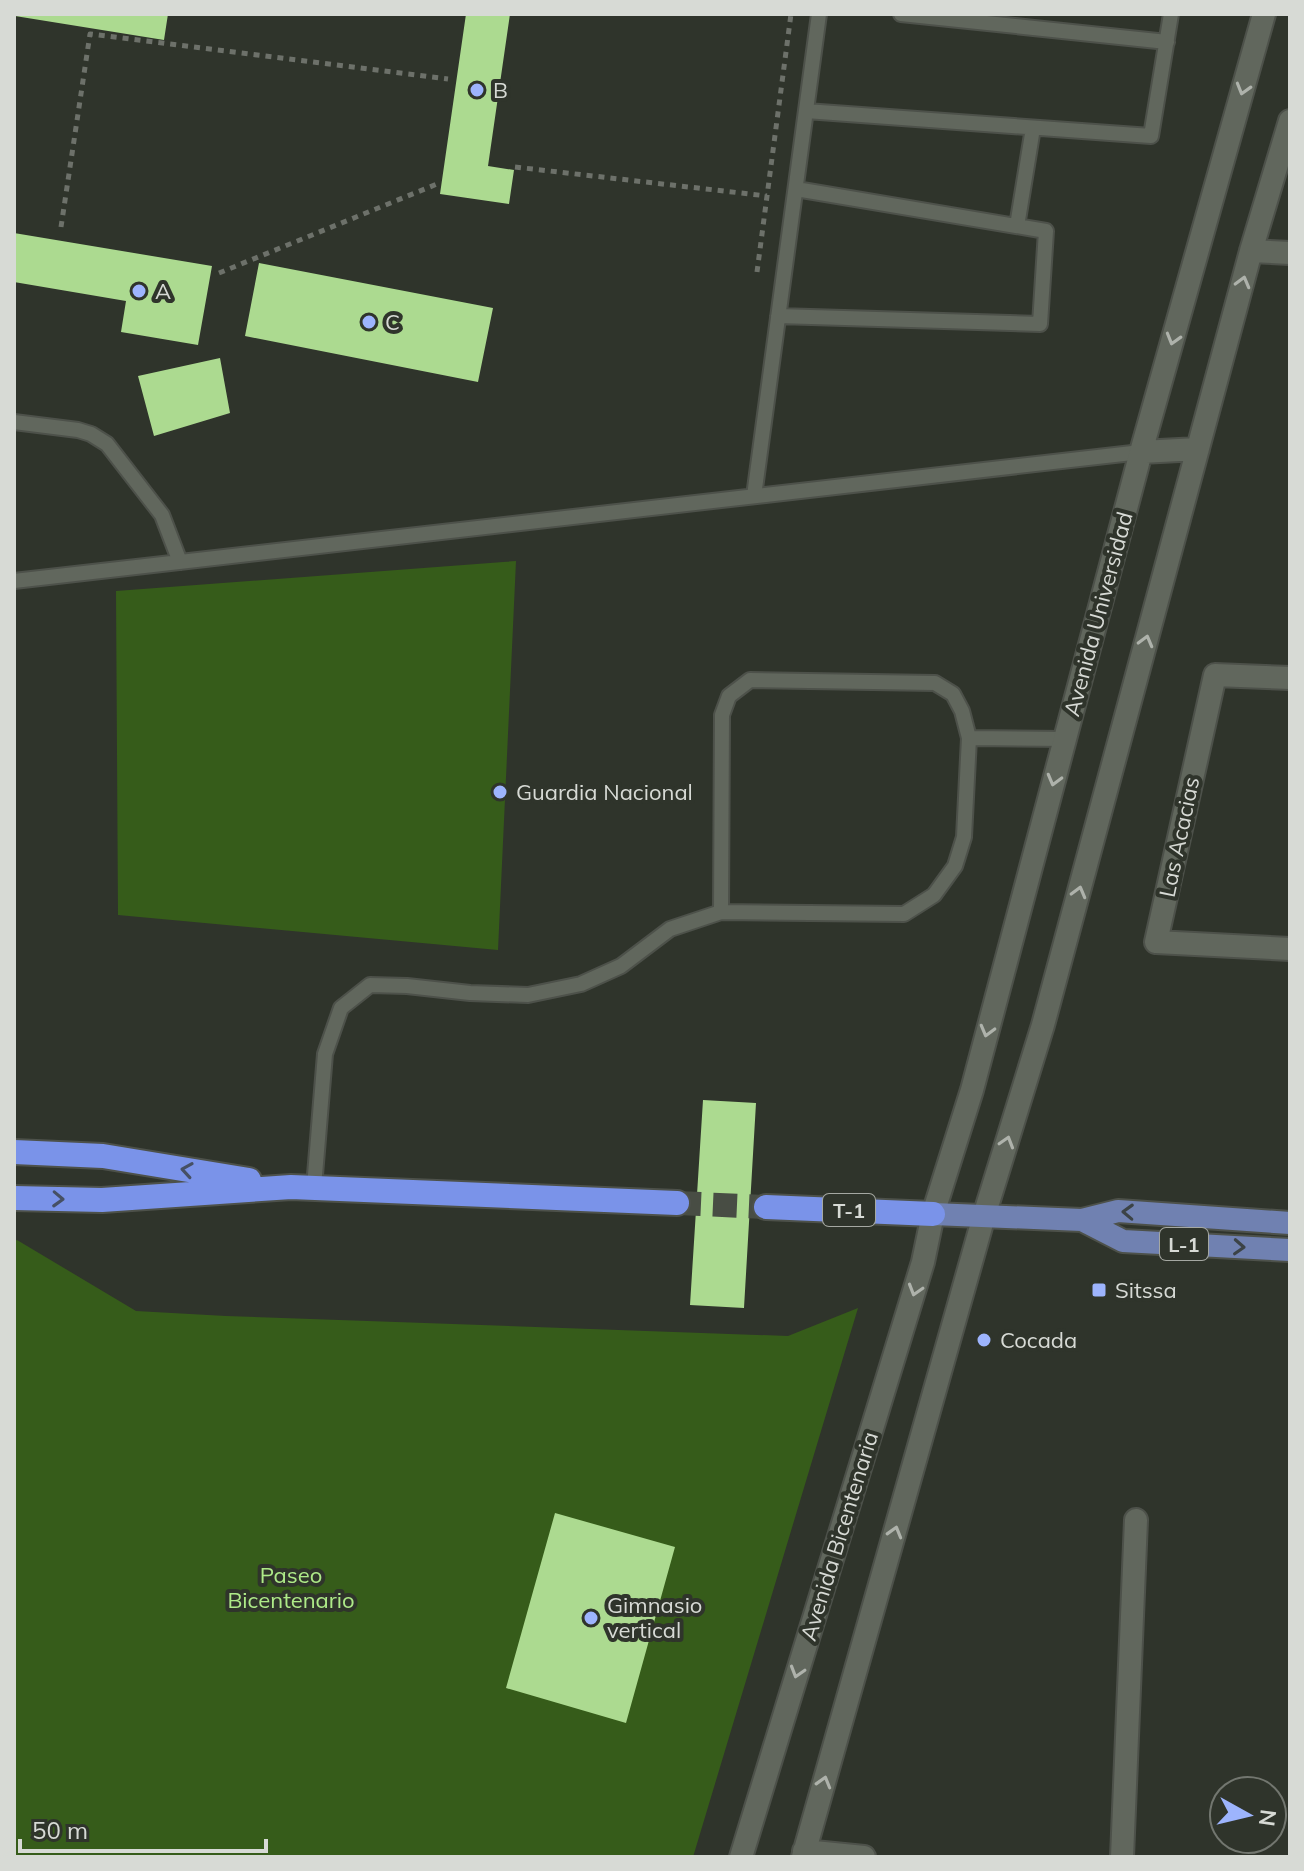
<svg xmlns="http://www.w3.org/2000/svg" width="1304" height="1871" viewBox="0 0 1304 1871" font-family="Mulish,sans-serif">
<rect width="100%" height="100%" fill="#2f342b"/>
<!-- green -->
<path fill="#365c1a" d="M516 561 498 950 118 915 116 591Z
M17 1240 136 1311 226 1316 788 1336 858 1308 693 1857H14V1241Z"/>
<!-- building -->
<path fill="#acda90" d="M15 14H168L164 40 15 16Z
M466 14H510L488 166 514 170 509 204 440 194Z
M14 233 212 266 198 345 121 332 126 301 14 282Z
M259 263 493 308 478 382 245 336Z
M220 358 230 413 154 436 138 376Z
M703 1100 756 1103 744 1308 690 1305Z
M555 1513 675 1547 626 1723 506 1688Z"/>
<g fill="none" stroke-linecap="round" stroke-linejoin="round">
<!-- motorway-tunnel -->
<path stroke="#484d44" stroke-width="24" stroke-dasharray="24 12" stroke-linecap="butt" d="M677 1203 766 1207"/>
<defs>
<path id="service" d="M901 14 1167 42
M806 111 1151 136 1171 14
M1017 226 1033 128
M778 316 1040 324 1046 231 796 189
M14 422 78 430 91 434 107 444 162 515 180 562
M754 496 819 14
M14 581 1141 452
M969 738 1065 739
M314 1187 325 1054 341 1008 370 985 407 986 470 993 528 995 581 984 621 966 670 929 721 912 904 914 934 895 955 866 964 837 969 738 962 711 953 694 935 683 750 680 729 696 722 715 721 912"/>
<path id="minor" d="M1251 251 1290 253
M1141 452 1198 449
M1290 678 1215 675 1156 942 1290 949
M804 1851 864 1857
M741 1857 923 1262 933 1214 972 1090 1141 452 1264 14
M803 1857 984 1216 1043 1025 1251 251 1290 121
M1122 1857 1136 1520"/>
<path id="primary" d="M933 1214 1082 1220 1118 1211 1290 1223
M1082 1220 1123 1241 1290 1250"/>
<path id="motorway" d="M14 1152 103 1156 249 1180
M14 1198 102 1200 291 1187 677 1203
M766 1207 933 1214"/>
</defs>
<!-- service casing -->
<use href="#service" stroke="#4d514a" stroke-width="18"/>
<!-- minor casing -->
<use href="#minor" stroke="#4d514a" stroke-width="26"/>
<!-- primary casing -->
<use href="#primary" stroke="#4d514a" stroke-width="26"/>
<!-- motorway casing -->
<use href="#motorway" stroke="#4d514a" stroke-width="28"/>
<!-- path -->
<path stroke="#6d716a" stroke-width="5" stroke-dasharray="6 6" stroke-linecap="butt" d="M515 167 767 196
M61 227 90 34 448 79
M757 272 791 14
M219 273 437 184"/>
<!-- service -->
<use href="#service" stroke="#61675d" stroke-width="14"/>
<!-- minor -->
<use href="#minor" stroke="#61675d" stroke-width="22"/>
<!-- primary -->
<use href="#primary" stroke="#7081b1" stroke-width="22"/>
<!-- motorway -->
<use href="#motorway" stroke="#7a93e9" stroke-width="24"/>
</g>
<!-- one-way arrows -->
<defs><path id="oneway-chevron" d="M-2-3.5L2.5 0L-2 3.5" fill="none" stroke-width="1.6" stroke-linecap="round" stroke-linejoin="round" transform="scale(2)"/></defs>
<g stroke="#aeb2ab">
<use href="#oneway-chevron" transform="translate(1243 89) rotate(106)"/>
<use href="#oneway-chevron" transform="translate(1243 282) rotate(-75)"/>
<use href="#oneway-chevron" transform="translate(1173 339) rotate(106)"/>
<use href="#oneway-chevron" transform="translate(1146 641) rotate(-75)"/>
<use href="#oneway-chevron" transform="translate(1054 780) rotate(105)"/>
<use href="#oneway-chevron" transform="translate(1079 892) rotate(-75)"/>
<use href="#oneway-chevron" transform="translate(987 1031) rotate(105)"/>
<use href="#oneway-chevron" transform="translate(1007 1142) rotate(-73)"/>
<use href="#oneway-chevron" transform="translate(915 1290) rotate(107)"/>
<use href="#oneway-chevron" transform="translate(895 1532) rotate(-74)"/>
<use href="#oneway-chevron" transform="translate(797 1672) rotate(107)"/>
<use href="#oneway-chevron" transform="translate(824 1782) rotate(-74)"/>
</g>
<g stroke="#465064">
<use href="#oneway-chevron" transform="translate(187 1170) rotate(-171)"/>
<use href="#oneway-chevron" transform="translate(58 1199) rotate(2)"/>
</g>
<g stroke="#3c4346">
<use href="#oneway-chevron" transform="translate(1128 1212) rotate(-178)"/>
<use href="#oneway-chevron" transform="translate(1239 1247) rotate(3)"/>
</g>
<!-- markers -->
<g fill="#9db4fd" stroke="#2f342b" stroke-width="3">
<circle cx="477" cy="90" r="8"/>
<circle cx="139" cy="291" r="8"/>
<circle cx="369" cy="322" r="8"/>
<circle cx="500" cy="792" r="8"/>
<rect x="1091" y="1282" width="16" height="16" rx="4"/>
<circle cx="984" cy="1340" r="8"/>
<circle cx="591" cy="1618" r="8"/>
</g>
<g text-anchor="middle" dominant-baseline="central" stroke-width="8" stroke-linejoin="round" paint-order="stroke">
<!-- shield labels -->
<g fill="#2f342b" stroke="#a5a8a2" stroke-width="2">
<rect x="823" y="1194" width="52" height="32" rx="6"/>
<rect x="1160" y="1228" width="48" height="32" rx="6"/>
</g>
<g font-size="20" font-weight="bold" fill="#d7dad5">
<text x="849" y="1210">T-1</text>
<text x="1184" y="1244">L-1</text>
</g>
<!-- poi labels -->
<g font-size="22" fill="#d7dad5" stroke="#2f342b" text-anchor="start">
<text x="493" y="90">B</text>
<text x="155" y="291">A</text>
<text x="385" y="322">C</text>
<text x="516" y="792">Guardia Nacional</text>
<text x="1115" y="1290">Sitssa</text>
<text x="1000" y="1340">Cocada</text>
<text x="607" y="1605">Gimnasio<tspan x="607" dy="25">vertical</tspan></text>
</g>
<!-- street labels -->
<g font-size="22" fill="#d7dad5" stroke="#2f342b">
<text transform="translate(1098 614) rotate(-75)">Avenida Universidad</text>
<text transform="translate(1179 837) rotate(-78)">Las Acacias</text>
<text transform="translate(839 1536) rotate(-73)">Avenida Bicentenaria</text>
</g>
<!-- park labels -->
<g font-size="22" fill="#aeea88" stroke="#2f342b">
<text x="291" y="1575">Paseo<tspan x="291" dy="25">Bicentenario</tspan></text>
</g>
</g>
<!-- border -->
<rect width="1304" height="1871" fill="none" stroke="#d7dad5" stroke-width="32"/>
<!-- north arrow -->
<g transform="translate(1248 1815) rotate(98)"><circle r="38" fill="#2f342b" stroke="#72766f" stroke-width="2"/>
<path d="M0-6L14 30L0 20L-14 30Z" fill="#9db4fd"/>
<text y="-12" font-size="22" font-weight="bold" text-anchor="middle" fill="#d7dad5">N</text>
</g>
<!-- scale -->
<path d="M20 1839v12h246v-12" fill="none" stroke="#d7dad5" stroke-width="4"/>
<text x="32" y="1839" font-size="24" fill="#d7dad5" stroke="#2f342b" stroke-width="6" paint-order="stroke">50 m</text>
</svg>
